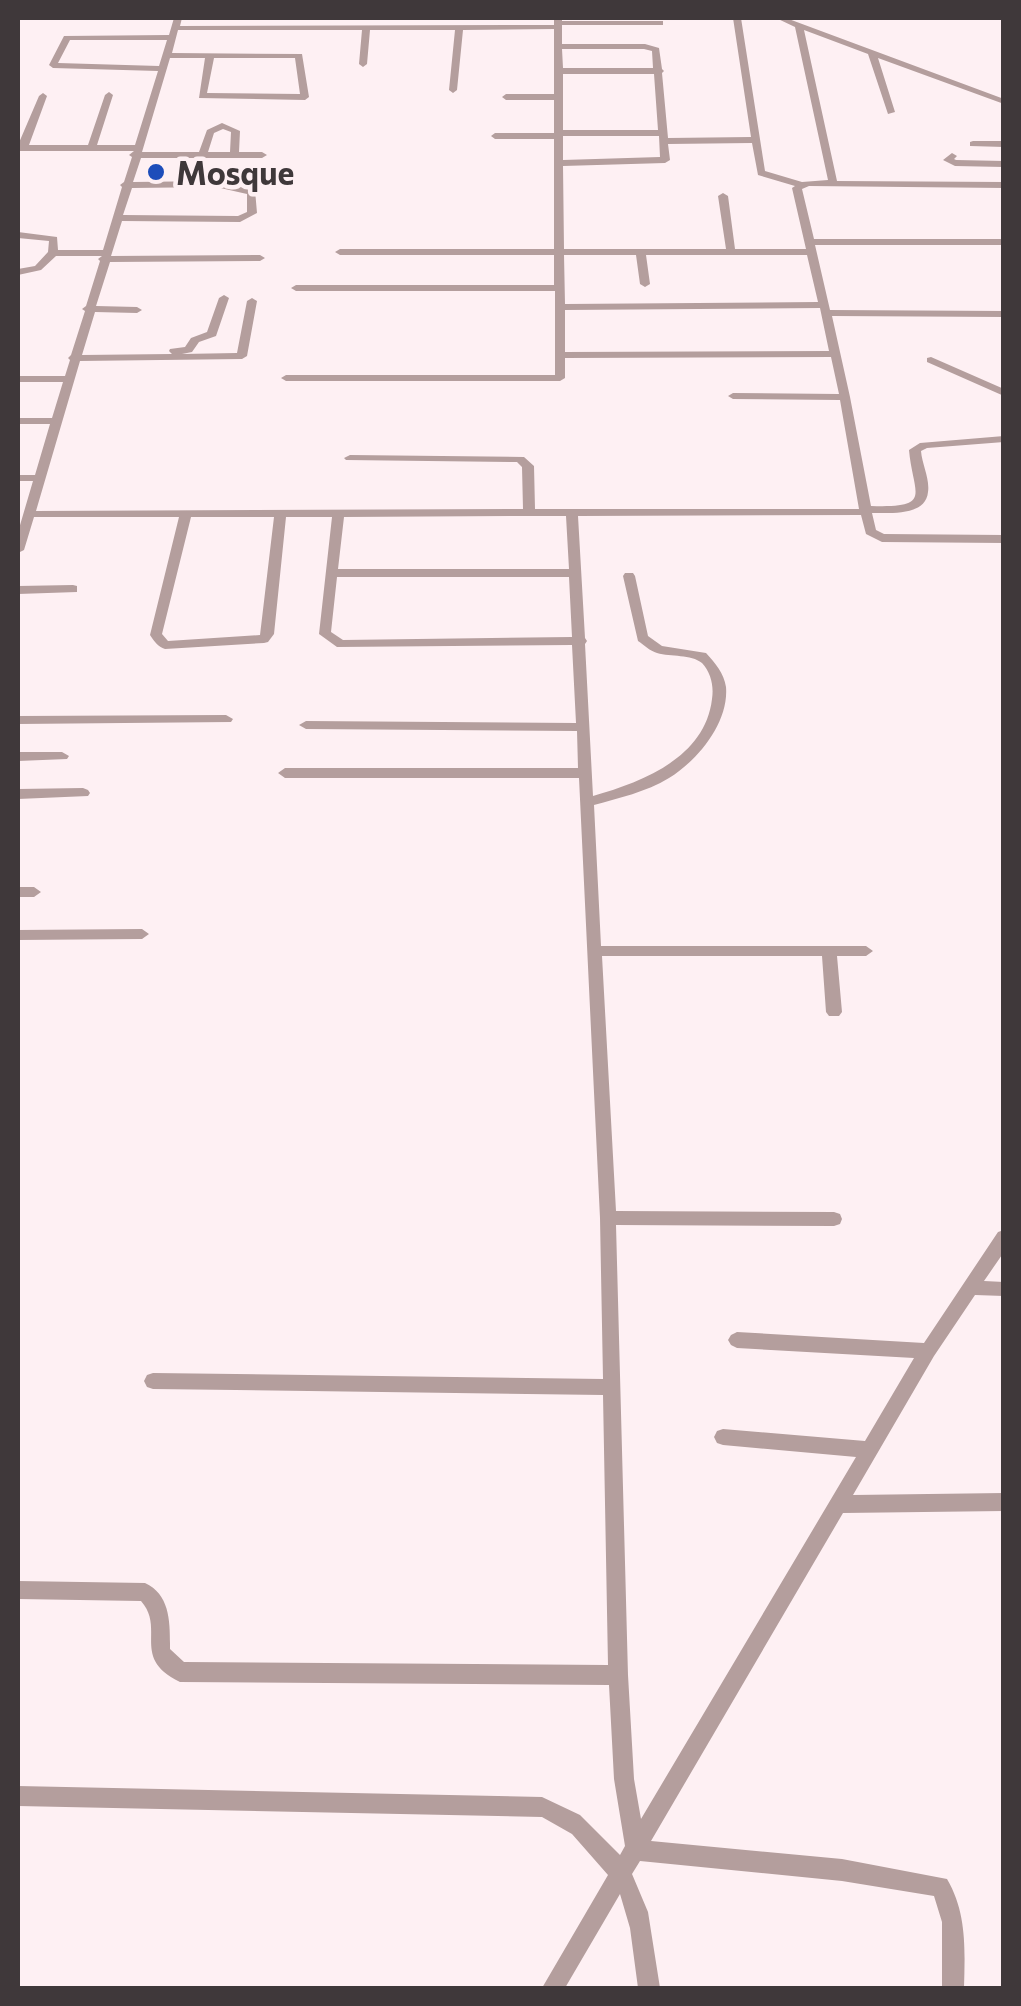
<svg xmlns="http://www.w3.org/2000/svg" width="1021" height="2006" viewBox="0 0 1021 2006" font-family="Commissioner,sans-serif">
<rect width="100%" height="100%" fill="#fef0f3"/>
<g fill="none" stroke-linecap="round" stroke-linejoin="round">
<!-- minor -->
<path fill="#b49e9d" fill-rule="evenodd" d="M174 18H182L180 26 554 25V18H562V21H663V25H562V44H645L659 48 662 69 664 71 662 73 668 138 751 137 733 18H741L765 171 802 182 828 180 795 27 776 18H786L1004 99V104L878 58 895 112 888 114 868 54 804 30 837 181 1004 182V188L809 186 802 189 814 239H1004V245H815L830 310 1004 311V317L832 316 850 397 871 506C934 508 913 495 909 450L920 443 1004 436V442L927 448 921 451C922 464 930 479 928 492 926 516 890 513 872 513L876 530 884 534 1004 535V543L882 542 866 534 861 515 578 516 585 638 587 641 585 644 593 796C642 782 705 758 712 699 714 686 711 673 702 663 691 654 671 657 657 653 650 651 644 645 638 641L623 576 625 573H633L635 576 648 636 662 646 706 653C715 663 724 673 726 687 729 723 697 761 669 778 646 792 619 798 594 805L601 946H866L873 951 866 956H837L842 1012 839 1016H829L826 1012 822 956H602L616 1211 834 1212 840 1214 842 1219 840 1224 834 1226 616 1225 628 1675 634 1779 641 1819 856 1457 723 1445 717 1443 714 1437 717 1431 723 1429 865 1441 914 1358 737 1348 731 1345 728 1340 731 1335 737 1332 924 1343 998 1232 1004 1230V1252L984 1281 1004 1282V1296L975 1295 934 1356 853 1495 1004 1493V1511L843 1513 651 1841 842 1859 947 1879C967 1913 965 1950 964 1988H942V1922L934 1896 842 1881 640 1861 632 1874 648 1912 660 1988H638L630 1928 620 1894 565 1988H542L608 1875 572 1834 542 1817 18 1806V1786L542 1797 580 1815 620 1855 625 1846 614 1779 609 1685 180 1682C130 1658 166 1629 141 1601L18 1599V1581L145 1583C171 1595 170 1624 170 1649L184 1662 608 1665 603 1395 153 1389 147 1387 144 1381 147 1375 153 1373 603 1379 600 1218 579 778H285L278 773 285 768H578L577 731 306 729 299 725 306 721 576 723 572 645 337 647 319 634 332 517H286L274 634 268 642 264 643 165 649C158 647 154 641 150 635L179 517H34L24 550 18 553V532L33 481H18V475H35L50 424H18V418H52L63 382H18V376H65L70 360 68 358 71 355 85 311 82 309 86 306 100 261 98 259 102 256H56L41 270 18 275V269L35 266 48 252 49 241 18 238V232L57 237 58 250H103L122 187 120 185 124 182 132 157 129 155 134 151H18V145L39 96 43 93 47 96 29 145H88L105 95 109 92 113 95 97 145H135L158 71 53 68 49 65 64 36 169 35ZM554 29V94H506L502 97 506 100H554V133H495L491 136 495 139H554V249H340L335 252 340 255H554V285H296L291 288 296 291H555V375H286L281 378 286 381H560L565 378V358L831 357 839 394 733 393 728 396 733 399 840 400 859 509H535L534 466 524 457 350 455 344 458 346 460 517 462 522 467 523 509 36 511 80 361 242 359 247 356 257 301 252 298 247 301 237 353 182 354 192 352 199 342 216 336 229 298 224 295 219 298 207 332 191 338 185 347 170 349 169 351 172 354 82 355 95 312 137 313 142 310 137 307 96 306 110 262 260 261 265 258 260 255 111 256 122 221 240 222 257 213 255 190 216 181 133 182 141 158H262L267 155 262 152H239L240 131 222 123 207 130 199 152H142L170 58H205L199 98 305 100 309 97 302 54 172 53 178 30H362L359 64 363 67 367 64 370 30H455L449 90 453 93 457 90 463 30ZM70 40H167L159 66 58 63ZM562 49H644L652 51 653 68H563ZM214 58H295L300 94 207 93ZM563 74H654L658 130H563ZM223 129 231 132 230 152H208L214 133ZM563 136H659L660 157 563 160ZM752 143 758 175 795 186 792 188 806 249H735L728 196 723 193 718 196 726 249H564L563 166 665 163 670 160 668 144ZM216 187 247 194V212L238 216 123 215 132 188ZM564 255H636L640 284 645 287 650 284 646 255H807L818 302 565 304ZM820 308 829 351 565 352V310ZM525 516H566L569 569H338L344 517ZM191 517H274L260 635 168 641 162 634ZM337 577H569L572 637 343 640 331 632Z
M973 141H1004V147L970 146V142Z
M952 153 957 156 954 159 956 160 1004 161V167L955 166 943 160Z
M931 357 1004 389V396L927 362V358Z
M73 585 77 586V592L18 594V586Z
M226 715 233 719 231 722 18 724V716Z
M62 752 69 756 67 759 18 761V752Z
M83 788 88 790 90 793 88 796 18 799V789Z
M18 887H34L41 892 34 897H18Z
M142 929 149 934 142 939 18 940V930Z"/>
</g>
<!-- markers -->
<circle fill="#1d4dba" stroke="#fef0f3" stroke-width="4" cx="156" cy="172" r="10"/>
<g text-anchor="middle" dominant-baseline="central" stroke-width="9" stroke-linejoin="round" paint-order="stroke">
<!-- far-poi labels -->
<g font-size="32" font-weight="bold" fill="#3f383a" stroke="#fef0f3" text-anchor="start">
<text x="176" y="172">Mosque</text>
</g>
</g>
<!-- border -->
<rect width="1021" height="2006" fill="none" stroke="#3f383a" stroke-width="40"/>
</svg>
